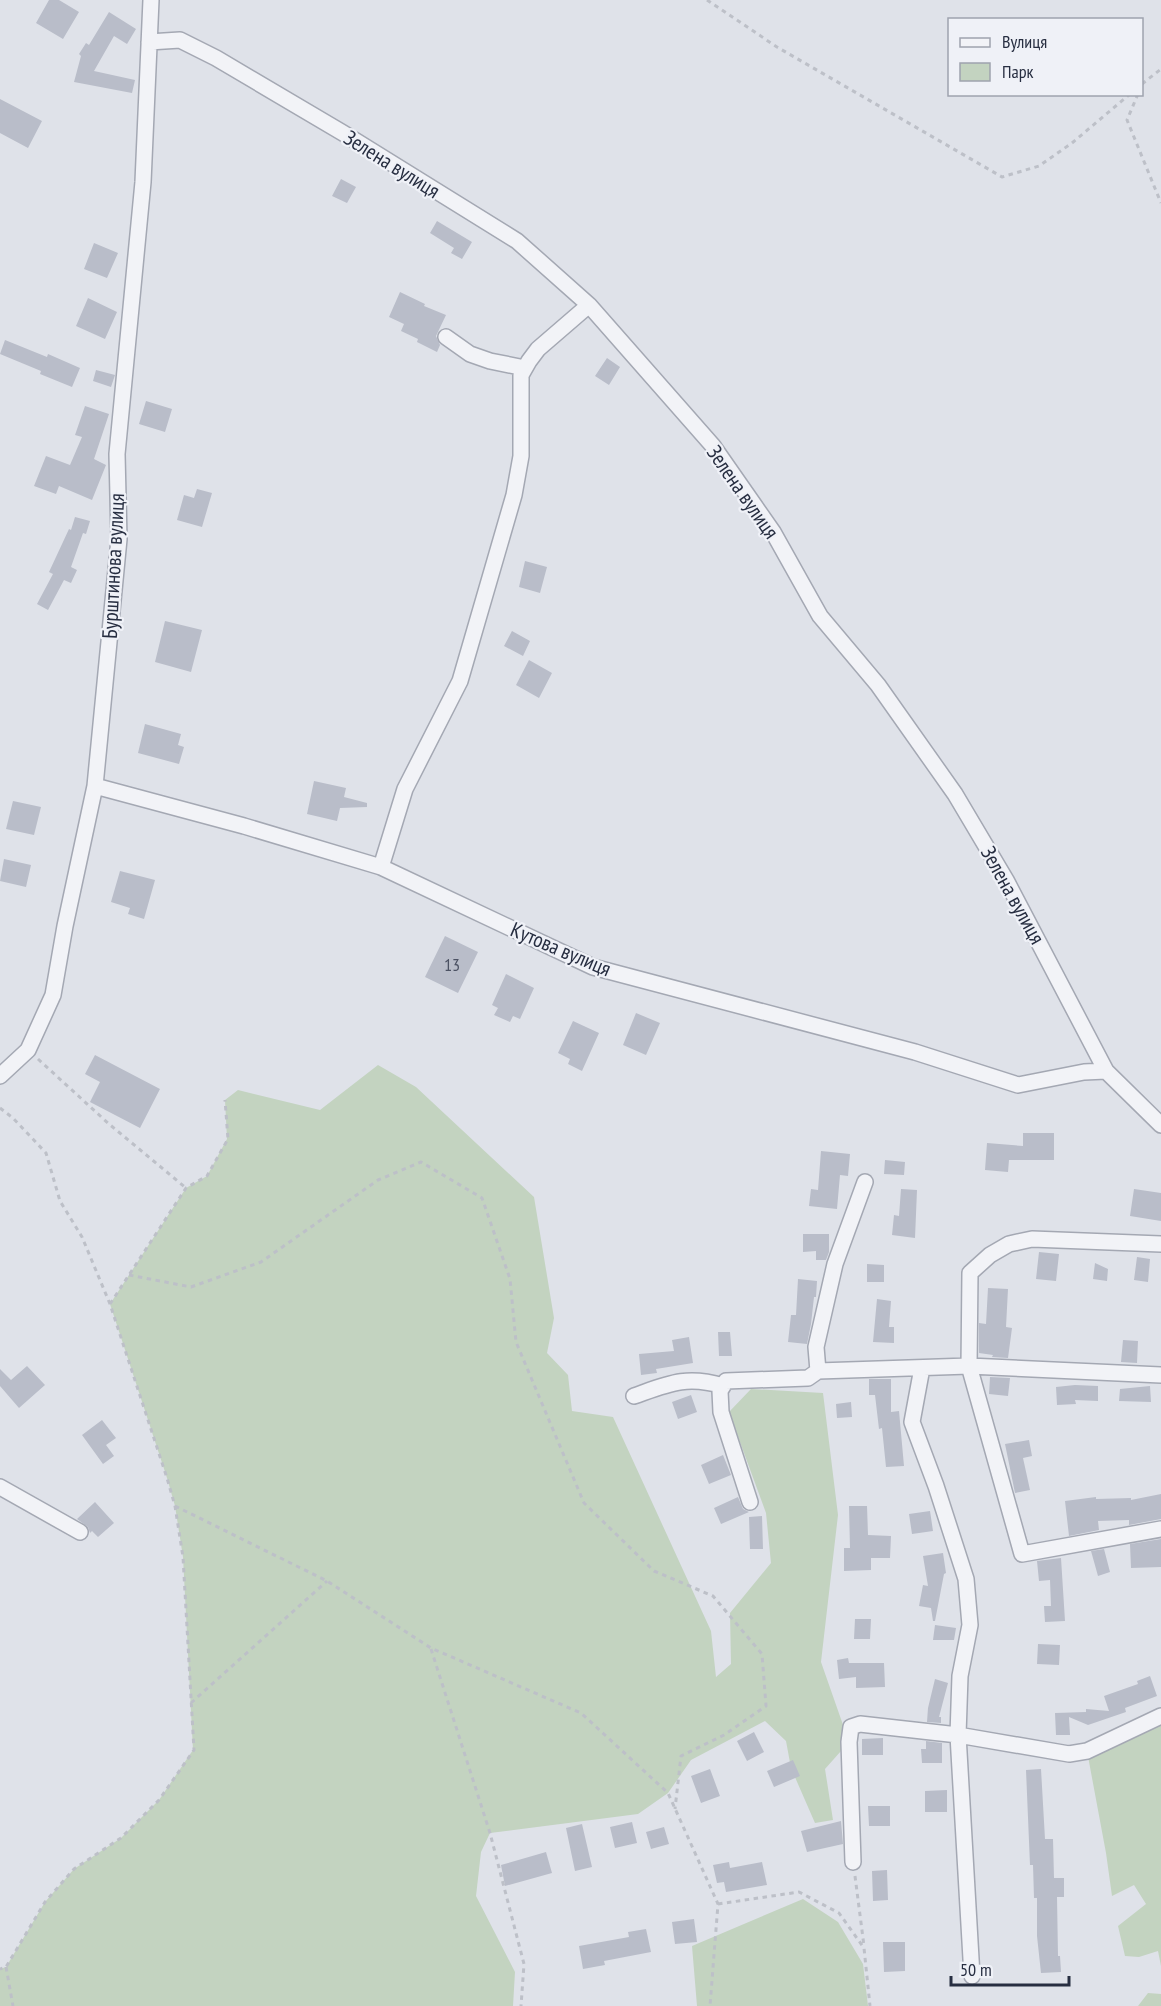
<svg xmlns="http://www.w3.org/2000/svg" width="1161" height="2006" viewBox="0 0 1161 2006" font-family="'PT Sans Narrow',sans-serif">
<rect width="100%" height="100%" fill="#dfe2e9"/>
<!-- green -->
<path fill="#c3d3c0" d="M378 1065 416 1087 534 1197 554 1318 547 1353 568 1375 572 1411 613 1417 711 1631 716 1677 731 1664 730 1613 771 1563 766 1513 729 1412 751 1389 823 1393 838 1515 821 1662 849 1742 825 1769 833 1820 815 1823 791 1768 786 1741 765 1721 691 1760 668 1793 638 1814 490 1833 481 1852 476 1896 515 1972 513 2006H0V1969L6 1967 45 1902 74 1869 121 1838 159 1800 193 1750 183 1557 175 1506 167 1478 110 1304 186 1188 207 1176 227 1139 225 1100 238 1090 320 1110Z
M1161 1716V1966L1158 1951 1139 1957 1125 1956 1118 1926 1146 1904 1134 1885 1112 1896 1106 1853 1087 1751Z
M803 1899 838 1922 863 1964 868 2006H697L692 1946Z
M1148 1993 1161 1994V2006H1138Z"/>
<!-- building -->
<path fill="#b9bdc9" d="M49 0H59L79 12 63 39 36 23Z
M109 12 136 29 127 44 114 36 94 71 135 80 132 93 74 82 81 56 79 54 86 43 89 45Z
M0 99 42 121 28 148 0 133Z
M341 179 356 187 347 203 332 196Z
M437 221 472 242 462 259 451 253 454 248 430 233Z
M94 243 118 253 107 278 84 269Z
M400 292 425 304 424 306 446 315 436 336 440 345 437 352 417 342 418 339 401 331 404 324 389 317Z
M88 298 117 312 105 339 76 326Z
M5 340 47 357 48 354 80 368 72 387 40 374 41 371 0 354Z
M607 358 620 367 609 385 595 376Z
M96 370 115 375 111 387 93 381Z
M146 401 172 409 165 432 139 424Z
M85 406 109 414 94 459 106 465 92 500 59 486 56 494 34 486 46 456 70 465 82 437 75 435Z
M197 489 212 493 202 527 177 520 184 495 194 498Z
M75 517 90 521 86 534 83 533 71 567 77 570 71 583 64 580 48 610 37 604 53 574 49 572 69 529 71 530Z
M525 561 547 567 540 593 519 587Z
M165 621 202 630 191 672 155 662Z
M512 631 530 641 523 656 504 646Z
M529 660 552 673 539 698 516 685Z
M145 724 181 734 178 745 184 747 179 764 138 753Z
M314 781 346 788 344 797 367 803V807L340 808 337 821 307 814Z
M13 801 41 807 34 835 6 829Z
M4 859 31 865 26 887 0 881Z
M120 871 155 880 144 919 128 914 130 908 111 902Z
M445 936 478 952 458 993 425 977Z
M506 974 534 988 520 1019 513 1016 510 1022 494 1015 498 1008 492 1005Z
M636 1013 660 1023 646 1055 623 1045Z
M573 1021 599 1033 582 1071 568 1064 570 1059 558 1053Z
M95 1055 160 1089 140 1128 90 1102 100 1082 85 1074Z
M1023 1133H1054V1160H1009L1008 1172 985 1170 987 1143 1023 1146Z
M821 1151 850 1154 848 1176 840 1175 837 1209 809 1206 811 1189 818 1190Z
M885 1160 905 1162 904 1175 884 1174Z
M901 1189 917 1190 915 1238 892 1235 894 1215 899 1216Z
M1134 1189 1161 1193V1221L1130 1216Z
M803 1234H829V1252L826 1260H816V1251L803 1252Z
M1039 1252 1059 1254 1056 1281 1036 1279Z
M1137 1257 1150 1259 1148 1282 1134 1280Z
M1095 1263 1108 1269 1107 1281 1093 1279Z
M867 1264 884 1265V1282H867Z
M798 1279 817 1281 816 1297H814L811 1324 807 1344 788 1342 791 1315H796Z
M988 1288 1008 1289 1006 1327 1012 1328 1008 1358 992 1357 993 1355 979 1353V1323L986 1324Z
M877 1299 891 1301 889 1327H894V1343L873 1342Z
M718 1332H730L732 1356H719Z
M689 1337 693 1363 656 1369 657 1373 641 1375 639 1354 674 1351 672 1340Z
M1123 1340 1138 1341 1137 1363 1121 1362Z
M27 1366 45 1385 19 1408 0 1386V1369L11 1380Z
M990 1377 1010 1378 1008 1396 989 1394Z
M869 1379H891V1412L899 1411 904 1466 886 1467 882 1428 879 1429 875 1395H869Z
M1075 1385 1098 1386V1401L1075 1400 1076 1404 1057 1405 1056 1387Z
M1150 1386 1151 1402 1119 1401 1120 1389Z
M691 1395 697 1412 678 1419 672 1402Z
M851 1402 852 1417 837 1418 836 1404Z
M102 1420 116 1438 106 1445 114 1456 103 1464 82 1435Z
M1029 1440 1032 1456 1023 1458 1030 1490 1015 1493 1005 1444Z
M723 1455 731 1475 709 1484 701 1465Z
M1161 1494V1519L1129 1525V1520L1098 1521 1099 1530 1069 1536 1065 1501 1096 1497V1499L1131 1498V1500Z
M738 1497 743 1509 749 1512 721 1524 714 1508Z
M95 1502 114 1523 98 1537 92 1531 90 1533 88 1527 77 1519Z
M849 1506H867L868 1535 891 1536 890 1558H871V1570L844 1571V1548H850Z
M930 1511 933 1531 912 1534 909 1514Z
M762 1516 763 1549H750L749 1517Z
M1161 1539V1567L1131 1568 1130 1544Z
M1104 1549 1110 1572 1098 1576 1091 1551Z
M943 1553 946 1573 944 1574 935 1621H933L931 1608 919 1606 923 1585 928 1586 923 1556Z
M1061 1558 1065 1621 1045 1622 1044 1606H1051L1050 1580 1039 1581 1037 1561Z
M855 1619H871L870 1639H854Z
M935 1625 956 1628 954 1640H933Z
M1038 1644 1060 1645 1059 1665 1037 1664Z
M848 1658 849 1663H884L885 1687 856 1688V1677L839 1679 837 1660Z
M1150 1676 1157 1696 1125 1708 1126 1712 1088 1725 1069 1717 1070 1735H1056L1055 1713 1086 1712V1709L1109 1711 1104 1696 1138 1684 1137 1681Z
M935 1679 948 1683 939 1717H941V1723L927 1722 928 1708Z
M754 1732 764 1752 747 1761 737 1741Z
M883 1738V1755H862V1739Z
M926 1741 942 1743V1763H922L921 1749H926Z
M793 1760 800 1776 774 1787 767 1771Z
M710 1769 720 1796 701 1803 691 1776Z
M1041 1769 1045 1839H1053L1054 1878H1064V1897H1057L1058 1956H1060L1061 1972 1041 1973 1037 1936V1898H1034L1033 1865H1030L1026 1770Z
M947 1790V1812H925V1791Z
M868 1806H890V1826H869Z
M841 1821 843 1844 807 1852 801 1831Z
M632 1822 637 1843 615 1848 610 1827Z
M582 1824 592 1867 575 1871 566 1828Z
M664 1827 669 1844 651 1849 646 1832Z
M546 1852 552 1873 505 1886 501 1865Z
M729 1862 730 1868 762 1862 767 1885 726 1892 724 1882 717 1883 713 1865Z
M887 1870 888 1900 873 1901 872 1871Z
M694 1919 697 1942 675 1944 672 1922Z
M646 1929 651 1952 604 1961 605 1965 583 1969 579 1946 629 1937 628 1932Z
M883 1942H905V1971L884 1972Z"/>
<g fill="none" stroke-linecap="round" stroke-linejoin="round">
<defs>
<path id="street" d="M149 42 180 40 216 58 343 133 517 241 589 305 713 446 773 532 820 616 878 685 955 794 1006 880 1106 1071 1161 1125
M446 337 470 354 490 361 525 368
M95 786 244 826 381 867 593 967 915 1052 1018 1085 1084 1072 1106 1071
M381 867 405 789 460 681 514 495 521 456V375L529 361 538 349 589 305
M0 1076 28 1050 53 995 65 926 95 786 119 539 117 454 143 182 151 0
M865 1182 835 1264 816 1347 818 1371 969 1366 1161 1375
M1161 1244 1032 1239 1009 1244 990 1255 970 1273 969 1366 1022 1554 1161 1529
M922 1368 912 1422 936 1486 966 1579 970 1625 960 1676 958 1735 972 1976
M634 1396C668 1384 686 1375 723 1386
M0 1487 80 1532
M750 1502 721 1412 720 1391 726 1381 808 1378 818 1371
M853 1862 849 1742 851 1727 860 1724 958 1735 1069 1754 1087 1751 1161 1716"/>
</defs>
<!-- street casing -->
<use href="#street" stroke="#a4a8b3" stroke-width="18"/>
<!-- path -->
<path stroke="#bdc0c8" stroke-width="3" stroke-dasharray="4.5 4.5" stroke-linecap="butt" d="M707 0 777 47 1002 177 1039 166 1072 143 1130 94
M1142 84 1161 69
M1138 94 1127 120 1161 203
M38 1059 109 1124 186 1188
M0 1108 13 1118 46 1153 60 1201 82 1237 110 1304 167 1478 175 1506 183 1557 194 1750 159 1800 121 1838 74 1869 45 1902 6 1967 0 1969
M129 1275 191 1287 261 1262 378 1180 421 1162 482 1198 510 1279 516 1342 584 1503 654 1571 713 1596 762 1654 766 1706 724 1735 681 1756 675 1809
M110 1304 186 1188 207 1176 228 1139 225 1100
M175 1506 327 1581 431 1648 581 1713 668 1793 718 1904 710 2006
M431 1649 490 1833 524 1964 521 2006
M191 1703 327 1581
M855 1876 864 1946
M718 1904 799 1892 839 1913 864 1948 870 2006
M6 1967 13 2006"/>
<!-- street -->
<use href="#street" stroke="#f2f3f7" stroke-width="15"/>
</g>
<g text-anchor="middle" dominant-baseline="central" stroke-width="4.5" stroke-linejoin="round" paint-order="stroke">
<!-- number labels -->
<g font-size="18" fill="#4c5263">
<text x="452" y="964">13</text>
</g>
<!-- street labels -->
<g font-size="21" fill="#272e41" stroke="#eff1f7">
<text transform="translate(392 164) rotate(32)">Зелена вулиця</text>
<text transform="translate(743 492) rotate(55)">Зелена вулиця</text>
<text transform="translate(113 566) rotate(-87)">Бурштинова вулиця</text>
<text transform="translate(1013 895) rotate(61)">Зелена вулиця</text>
<text transform="translate(561 949) rotate(23)">Кутова вулиця</text>
</g>
</g>
<!-- legend -->
<rect x="948" y="18" width="195" height="78" fill="#eff1f7" stroke="#9fa3ae" stroke-width="1.5"/>
<rect x="960" y="38" width="30" height="9" fill="#f2f3f7" stroke="#9fa3ae" stroke-width="1.5"/>
<text x="1002" y="48" font-size="18" fill="#272e41">Вулиця</text>
<rect x="960" y="63" width="30" height="18" fill="#c3d3c0" stroke="#9fa3ae" stroke-width="1.5"/>
<text x="1002" y="78" font-size="18" fill="#272e41">Парк</text>
<!-- scale -->
<path d="M951 1976v9h118v-9" fill="none" stroke="#272e41" stroke-width="3"/>
<text x="960" y="1976" font-size="18" fill="#272e41" stroke="#eff1f7" stroke-width="4.5" paint-order="stroke">50 m</text>
</svg>
